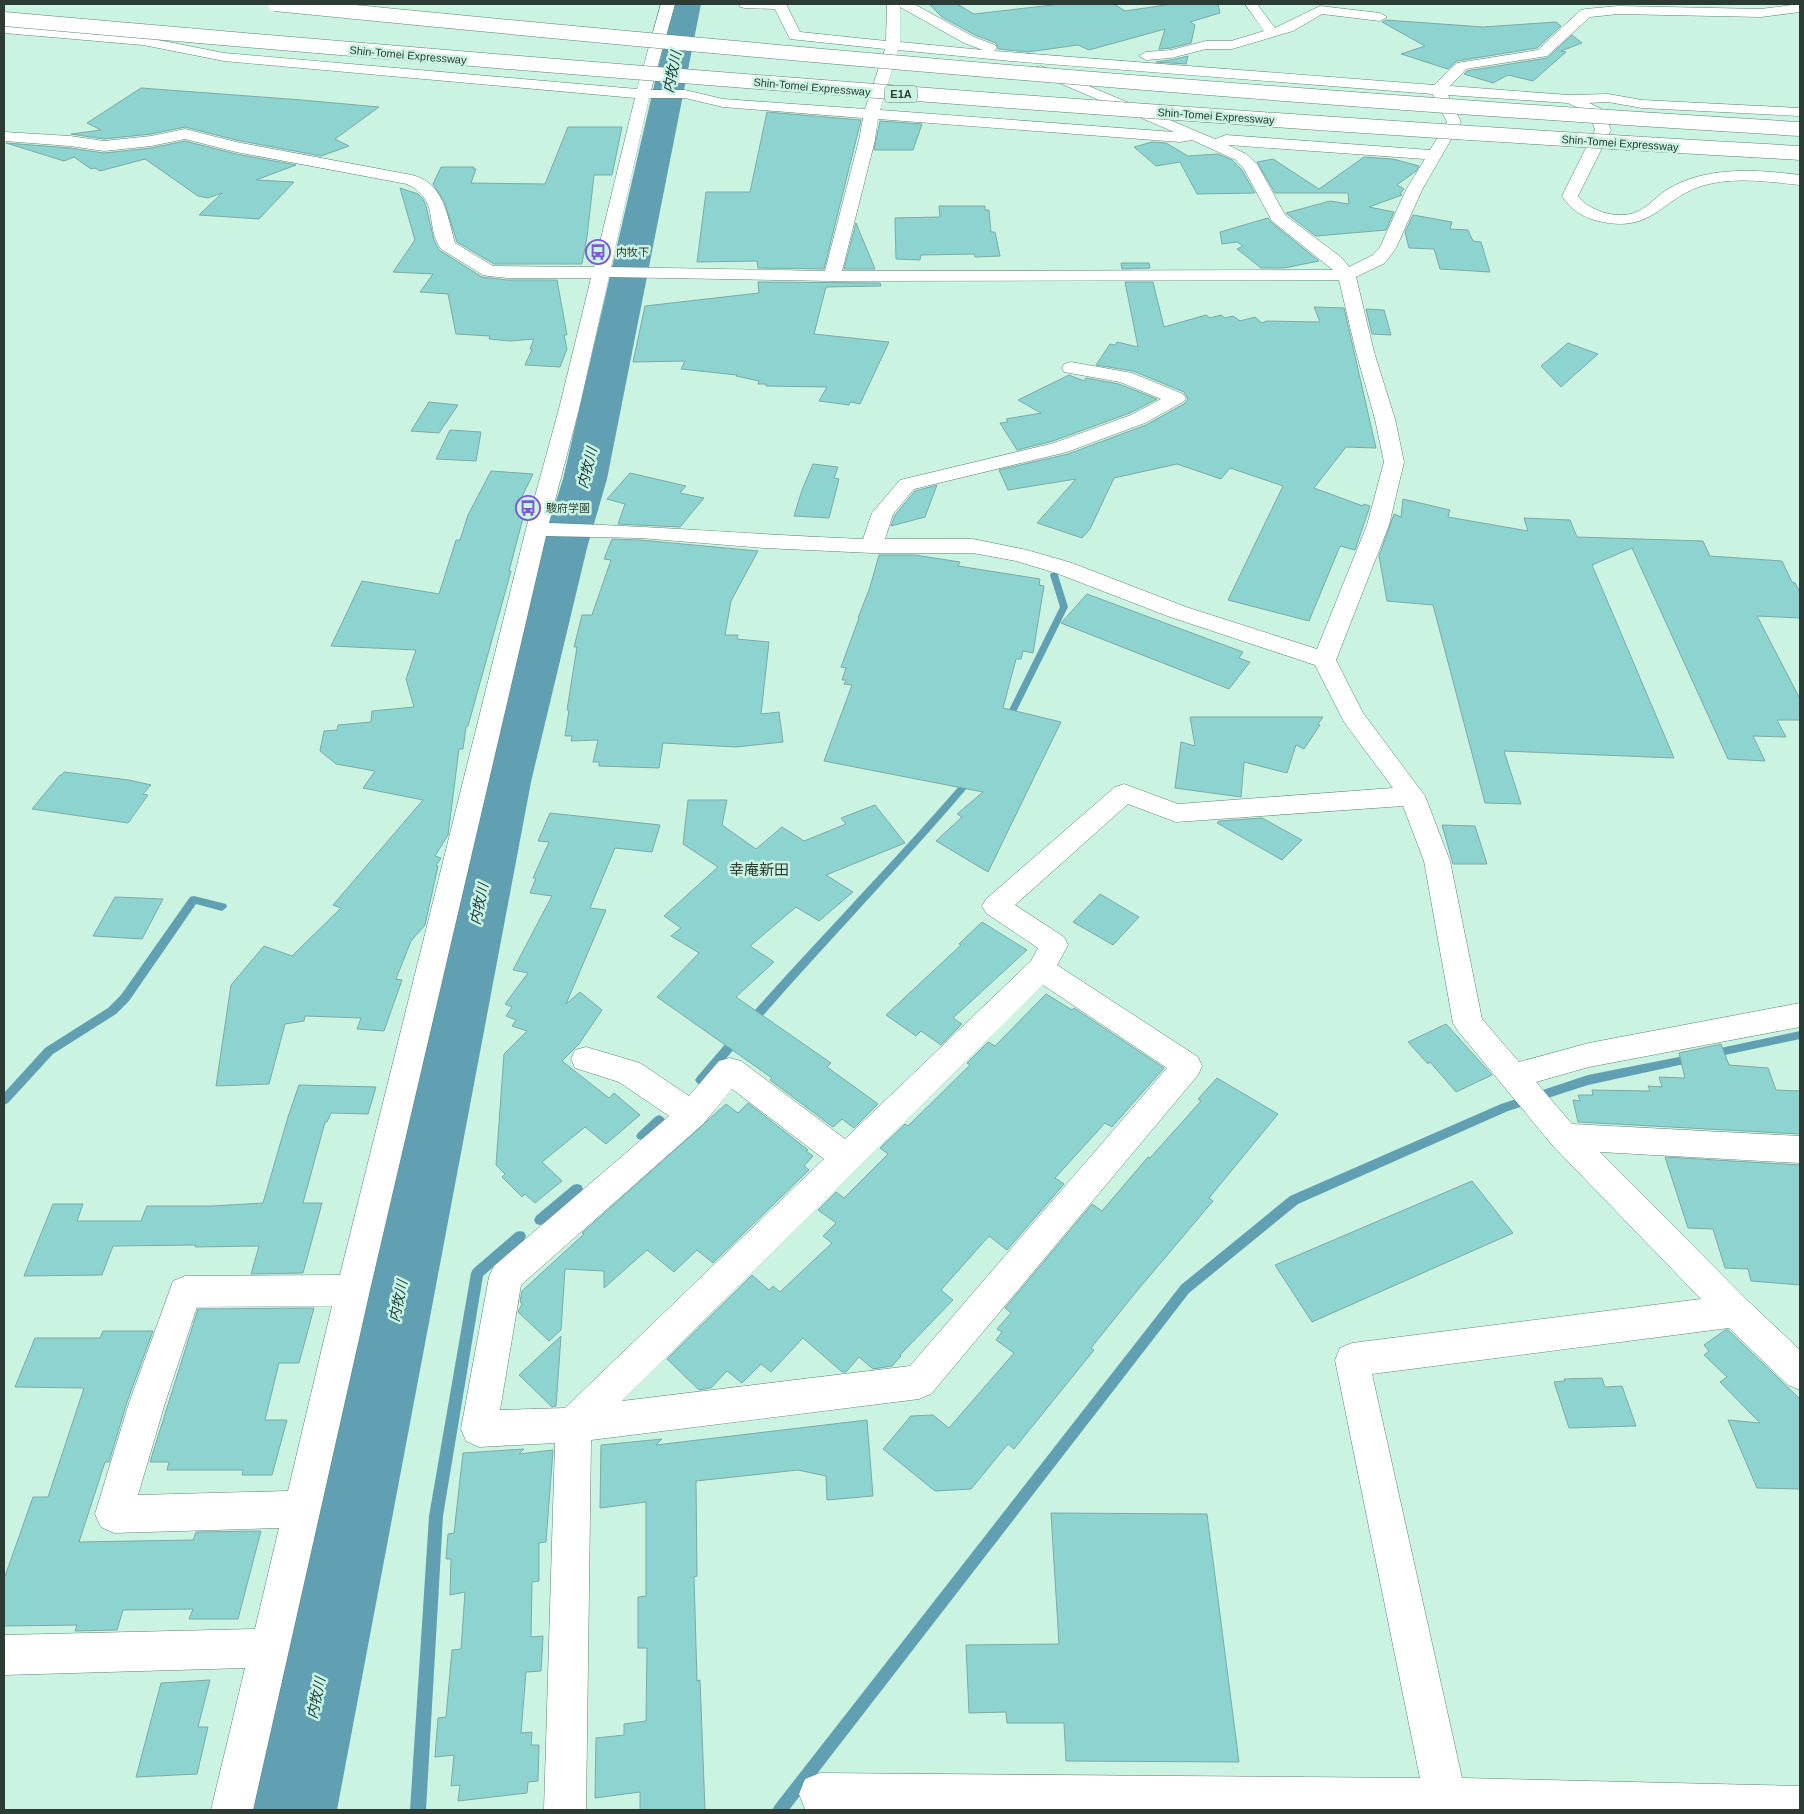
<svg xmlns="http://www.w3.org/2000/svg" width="1804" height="1814" viewBox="0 0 1804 1814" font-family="Arial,'Noto Sans JP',sans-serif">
<rect width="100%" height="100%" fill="#caf4e1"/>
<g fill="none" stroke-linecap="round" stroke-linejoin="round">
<!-- stream -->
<path fill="#60a0b2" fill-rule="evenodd" d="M1051 573H1057L1058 575 1068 607 1011 722 1010 724H1004L1003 722 1060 607 1050 575Z
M971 775 976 778 974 780C903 864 826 943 754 1026L750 1027 746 1026 745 1023 746 1020C819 938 896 859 968 776Z
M194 896 226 904 227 907 222 911 196 904 129 1001 116 1014 53 1054 8 1103 4 1105V1093L45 1048 108 1008 121 995 190 897Z
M1800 1031V1039L1711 1058 1707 1057 1706 1054 1707 1051 1711 1050Z
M737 1034 741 1035 742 1038 741 1041 705 1083 701 1085 697 1083 695 1080 697 1077 733 1035Z
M1694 1054 1698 1055 1699 1058 1698 1061 1588 1085 1508 1111 1298 1204 1189 1293 789 1810H772L775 1805 1181 1285 1290 1196 1501 1104 1588 1075Z
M659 1115 663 1117 665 1120 663 1123C656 1130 648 1142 638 1139L636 1136 638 1133 655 1117Z
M577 1184 581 1185 583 1189 581 1193 544 1224 540 1225 536 1224 534 1220 536 1216 573 1185Z
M520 1231 524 1232 526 1236 524 1240 483 1276 443 1516 426 1810H410L429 1516 471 1273 473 1269 516 1232Z"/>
<!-- river -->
<path fill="#60a0b2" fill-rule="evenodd" d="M673 4H701L607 479 587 548 531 782 337 1810H249L477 782 541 548 563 479Z"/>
</g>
<!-- building -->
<path fill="#8dd3d0" stroke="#7caaa7" d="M929 4H957L974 14 1061 4H1114L1125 11 1172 4H1218L1220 13 1190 22 1195 25 1191 43 1171 48 1159 49 1165 29 1089 50 1078 45 1028 52 998 49 996 43 975 35 942 17Z
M1386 20 1483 27 1556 22 1561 26 1537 48 1457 61 1448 69 1401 54 1425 46 1382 22Z
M1572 35 1582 43 1561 51 1566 52 1533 81 1508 75 1493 83 1464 74 1467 71 1547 58Z
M1188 56 1186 64 1156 62 1171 60Z
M141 88 302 100 379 107 335 139 349 146 321 156 236 140 185 127 151 134 104 139 71 134 101 130 87 123Z
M767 112 861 120 824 269 758 268 757 261 697 262 706 192H750Z
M880 121 922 124 913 150H874Z
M568 127H622L612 175H594L587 237 582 264H494L457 242 444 201 433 184 441 167H474L473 169H476L471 183 545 184Z
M185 141 236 154 296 165 256 180 294 182 259 219 199 215 222 193 208 198 198 196 145 159 100 171 95 168 91 169 74 157 64 161 6 143 70 148 104 153 151 148Z
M1152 142 1166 143 1188 156 1218 154 1232 160 1242 170 1255 193 1197 194 1180 162 1156 166 1134 147Z
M1364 157 1393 159 1419 166 1416 171 1397 185 1404 189 1400 194 1402 195 1369 207 1394 212 1386 230 1316 236 1286 213 1330 201 1349 204 1348 193H1275L1257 162 1273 159 1319 189Z
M400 188 418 194 423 199 426 206 434 240 439 250 482 277 508 280H557L567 335H564L567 349 560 367 525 365 532 349H530L534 339 510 341 489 339 490 336 456 334 448 294 420 292 433 274 393 272 415 240Z
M939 206H985V210H989L991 232H995L1000 256 975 257 974 254 921 255 920 260 896 259 895 218 940 217Z
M1413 215 1452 222 1450 229 1468 230 1473 241 1481 242 1490 272 1440 269 1434 249 1409 248 1405 232Z
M1268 218 1271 222 1319 261 1284 268H1261L1237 249 1243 246 1237 242 1222 244 1220 232Z
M856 223 875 269H844Z
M1121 263H1149L1150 268 1122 269Z
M758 282 880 283 881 286 826 287 814 334 889 342 860 404 850 402 849 405 819 401 827 387 766 386V384H758L759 381 736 376 737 375 681 369 685 361 633 362 645 306 759 293Z
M1125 282H1153L1164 327 1206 315 1210 318 1221 315 1225 318 1233 316 1240 321 1255 317 1262 323 1267 321 1320 322 1314 307 1344 308 1376 448 1346 447 1314 488 1363 506 1364 504 1370 506 1355 550 1340 546 1309 621 1228 600 1283 486 1230 468 1221 479 1177 464 1114 478 1090 529 1082 538 1037 523 1076 479 1008 490 999 470 1068 454 1146 425 1184 404 1188 399 1184 392 1133 371 1096 365 1110 344 1115 345 1117 342 1138 347Z
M1366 309 1384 310 1391 335 1372 334Z
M1568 343 1598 354 1561 387 1541 366Z
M1069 375 1084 381 1086 378 1119 384 1157 399 1130 413 1053 441 1017 450 1000 423 1008 422 1006 419 1041 413 1018 400Z
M429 402 458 405 439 433 411 431Z
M450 430 481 432 476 461 436 459Z
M813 464 838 467 834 478 839 479 829 518 794 516 802 490Z
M491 471 533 474 517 507H526L509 571H511L468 726 466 727 463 749H459L448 835 435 856 441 858 436 866H438L425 925 411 941 396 979 402 980 384 1031 357 1029 361 1018 305 1016 304 1021 285 1024 269 1084 216 1086 231 985 264 946 292 956 341 908 333 905 423 800 363 788 375 771 336 764 320 751 324 731 337 730 338 725 371 722 372 711 414 707 406 679 416 650 331 646 362 581 439 594 456 540H460L468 515Z
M630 473 686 486 680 493 704 498 680 527 618 524 625 504 607 499Z
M937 485 925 517 891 526 895 515 915 491Z
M1403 499 1450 510 1448 517 1528 531 1524 518 1570 520 1577 537 1703 541 1710 556 1782 561 1792 582 1795 583 1800 592V618L1757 616 1800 699V720H1777L1786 737 1753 736 1765 761 1728 759 1632 548 1592 565 1674 758 1504 751 1521 804 1485 803 1433 605 1387 601 1379 556 1394 514 1401 517Z
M612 539 640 540 758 551 731 601 725 635H738L737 639 769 642 761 714 779 712 783 742 736 747 663 743 659 768 599 766V762H593L598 740 571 741 572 736H565L569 710H567L577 647H574L582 615H592L594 609 611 560 604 559Z
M879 555H915L960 562 958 566 1040 579 1039 585 1044 586 1033 653 1023 651 1021 659H1016L1003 708 1061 722 988 872 936 841 962 817 957 814 983 792 824 761 852 685 844 684 846 680H842L846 668 841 667 859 618H858L870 587Z
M1087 594 1243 652 1239 658 1250 662 1229 689 1061 623Z
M1190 717H1323L1318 724 1320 725 1304 749 1296 745 1287 773 1244 762 1241 797 1175 788 1181 742 1195 746Z
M64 772 129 780 151 785 143 794 148 795 128 823 32 809 60 775H62Z
M688 800H727L722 825 756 849 782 827 804 841 846 824 841 818 875 805 905 843 826 875 853 892 819 921 796 907 750 946 774 962 736 997 831 1063 827 1067 878 1104 854 1128 842 1119 833 1127 770 1080 772 1078 657 997 699 953 671 936 681 928 664 916 718 867 683 844Z
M550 813 660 825 652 852 615 848 590 908 606 910 566 1004 580 992 602 1010 579 1044 562 1061 609 1098 614 1093 640 1115 606 1144 585 1127 542 1162 562 1181 535 1203 525 1194 522 1197 502 1177 505 1174 496 1165 504 1054 527 1031 512 1026 516 1020 506 1016 512 1007 505 1004 528 973 513 970 552 896 530 893 536 878H533L549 842 538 841Z
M1262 818 1302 840 1282 860 1217 823 1219 821Z
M1442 825 1475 826 1487 864H1453Z
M1100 894 1139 917 1113 945 1073 922Z
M115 897 163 899 142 939 93 936Z
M982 922 1027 950 953 1018 962 1024 941 1045 921 1031 916 1036 886 1015 961 945 959 944Z
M1046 994 1072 1010 1074 1008 1164 1068 1112 1127 1105 1123 1055 1178 1064 1184 1007 1250 989 1236 941 1290 953 1300 900 1355 901 1356 892 1366 873 1369 859 1357 846 1372H842L803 1338 771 1372 761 1364 742 1383 727 1371 711 1388 699 1390 667 1359 752 1275 769 1290 773 1286 780 1292 832 1243 823 1236 836 1223 818 1210 836 1192 844 1198 888 1154 880 1148 905 1124 908 1126 970 1065 967 1063 988 1042 995 1046Z
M1446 1024 1492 1075 1456 1092 1430 1062 1428 1064 1408 1042Z
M1721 1044 1729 1065 1768 1068 1776 1090 1800 1091V1134L1578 1122 1573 1100 1580 1101 1578 1095H1593L1592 1090 1650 1091 1648 1086 1662 1087 1659 1077 1685 1078 1679 1053Z
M1217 1078 1278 1114 1209 1198 1213 1201 1136 1292 1091 1348 1094 1350 1014 1449 1008 1444 971 1489 935 1491 883 1449 911 1416 933 1415 949 1428 1014 1353 996 1340 1002 1332 997 1329 1011 1313 1005 1308 1092 1204 1102 1211 1148 1157 1150 1158 1201 1101 1198 1099Z
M299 1085 376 1087 368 1114 331 1113 327 1122H325L303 1203H322L303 1273 251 1274 259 1246 195 1247 196 1245 113 1246 102 1275 24 1276 53 1204H83L77 1221H141L147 1206H212L263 1203 288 1117Z
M748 1103 808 1150 806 1151 813 1156 804 1166 809 1170 713 1263 697 1250 674 1272 647 1250 604 1288V1271L565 1269 561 1330 549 1341 518 1312 522 1304 520 1302 522 1291 584 1234 582 1233 726 1104 738 1113Z
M1665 1157 1800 1165V1285L1751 1281 1748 1269 1725 1268 1713 1229 1688 1228Z
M1472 1181 1513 1233 1312 1322 1275 1265Z
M314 1308 299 1363H279L265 1420H287L272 1475H242L243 1470H167L169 1462H150L198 1309Z
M1725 1330H1728L1800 1399V1489L1757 1488 1728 1420 1760 1423 1720 1382 1727 1377 1704 1355 1709 1351 1704 1345Z
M103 1331H153L127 1402 109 1462H105L79 1542 193 1540 196 1532 261 1531 238 1619H189L193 1609 123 1610 117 1630 75 1631 77 1625 4 1626V1579L33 1497H48L84 1388 15 1387 35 1338H100Z
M561 1336 556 1406 552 1407 519 1375Z
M1602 1378 1605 1387 1622 1386 1636 1426 1569 1428 1554 1382 1565 1381 1564 1379Z
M867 1420 873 1496 827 1500 826 1476 798 1470 696 1481 697 1576 694 1577 697 1681 700 1680 705 1810H640V1792L595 1798 596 1738 624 1735V1724L646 1721 647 1648H638V1597L646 1596V1502L600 1508 601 1445 662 1439 656 1445Z
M524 1449 519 1454 553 1450 546 1542 539 1543V1581L532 1582 531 1637 543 1636 541 1671 526 1672 521 1733 532 1732 531 1745H539L538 1781 528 1782 527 1793 458 1801 460 1785 451 1786 454 1755 435 1757 438 1718 446 1717 452 1650 461 1649 465 1592 450 1595 451 1559H446L448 1534 454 1533 463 1453Z
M1051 1513 1207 1514 1239 1762 1066 1761 1064 1723H1007L1006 1712 969 1713 966 1645 1059 1644Z
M210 1680 198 1727H208L197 1774 136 1777 161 1683Z"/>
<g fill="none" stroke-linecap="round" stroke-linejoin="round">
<defs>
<path id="minor" d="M661 4H675L651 90H685L723 99 865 109 885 49 790 39 775 9 745 8 740 7 739 4H786L800 32 886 41 887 4H914L974 37 995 45 997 48 994 51 1434 85 1457 63 1538 50 1581 10 1586 9 1618 6 1761 9 1800 4V12L1761 17 1618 14 1590 17 1547 56 1466 69 1450 86 1568 95 1608 94 1642 100 1800 108V116L1642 108 1608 102 1589 103 1602 109 1611 130 1578 196C1589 211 1616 219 1634 213 1646 209 1655 198 1665 191 1677 183 1691 178 1704 175 1736 168 1768 171 1800 175V185C1770 182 1739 177 1709 184 1661 195 1656 235 1598 221 1582 217 1571 210 1562 196L1595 130 1590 114 1568 103 1448 95 1461 122 1422 190 1396 248 1385 263 1356 277 1374 352 1395 419 1404 462 1389 525 1336 660 1363 713 1425 796 1450 861 1482 1019 1519 1062 1589 1043 1800 1003V1027L1589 1067 1536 1082 1572 1124 1800 1136V1163L1600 1152 1747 1300 1800 1350V1390L1788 1385 1729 1328 1372 1374 1462 1778 1800 1786V1810L805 1809 799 1794 805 1779 820 1773 1420 1778 1335 1360 1340 1348 1352 1343 1701 1299 1553 1146 1458 1031 1453 1023 1424 861 1403 806 1176 822 1128 804 1015 905 1064 937 1068 945 1057 965 1198 1057 1202 1066 1198 1075 931 1394 919 1399 591 1440 586 1810H544L555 1443 479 1447 466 1441 461 1429 489 1277 494 1266 669 1116 619 1082 575 1068 571 1059 575 1050 586 1047 640 1063 689 1096 719 1061 730 1058 741 1061 845 1139 1031 961 1038 948 986 913 982 906 986 899 1115 787 1124 784 1178 804 1393 788 1344 722 1315 665 1170 617 1056 573 1016 561 973 553H872L765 548 640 538 546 536 370 1290 253 1810H211L245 1668 4 1675V1635L255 1629 279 1528 114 1533 101 1527 95 1514 129 1403 173 1281 185 1276 340 1275 526 529 559 409 591 278H508L489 276 483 275 441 249C424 224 441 201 407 184L236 152 185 139 151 146 104 151 70 146 4 141V132L70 136 104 141 151 136 185 129 236 142 412 175C444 183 447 215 455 243L493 266 594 267 635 98 224 61 143 45 4 33V25L143 37 224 53 637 89ZM900 7 964 43 983 50 900 42ZM898 50 1011 61 1433 94 1447 122 1430 150 1226 135 1215 139 1041 66 1036 67 1034 70 1036 73 1174 132 880 110ZM649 98H685L723 107 863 118 859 140 825 271 611 267ZM878 119 1180 142 1192 140 1236 160 1244 169 1272 221 1333 270 842 271 875 140ZM1228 145 1425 159 1406 190 1380 247 1373 255 1349 267 1342 258 1285 215 1257 164 1246 154ZM609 277 832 281 1339 280 1356 352 1375 419 1384 462 1367 525 1317 649 1186 607 1072 563 1027 550 973 539H885L893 514 914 489 1067 452 1145 423 1183 402 1186 398 1183 394 1132 373 1071 362 1064 364 1062 368 1064 372 1120 382 1161 399 1131 415 1054 443 900 480 872 513 863 539C759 535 654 526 549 523L579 409ZM1043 985 1167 1068 910 1366 622 1401ZM732 1089 824 1159 565 1408 500 1410 521 1285 703 1124ZM332 1306 288 1491 138 1495 165 1403 197 1307Z
M1245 4H1257L1275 28 1320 6 1380 13 1387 17 1380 21 1322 14 1293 31 1232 49H1206L1171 58 1146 60 1139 56 1146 52 1171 50 1206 41H1231L1264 31Z"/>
</defs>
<!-- minor casing -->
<use href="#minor" stroke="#5e8473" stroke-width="1"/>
<!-- minor -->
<use href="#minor" fill="#fff" fill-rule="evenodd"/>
<defs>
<path id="highway-bridge" d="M275 4C783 55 1291 99 1800 129
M4 19C602 72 1200 119 1800 153"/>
</defs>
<!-- highway-bridge casing -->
<use href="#highway-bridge" stroke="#5e8473" stroke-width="15" stroke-linecap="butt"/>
<!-- highway-bridge -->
<use href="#highway-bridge" stroke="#fff" stroke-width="14"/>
</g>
<!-- icons -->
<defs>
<symbol id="bus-ring" viewBox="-11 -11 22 22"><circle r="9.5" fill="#caf4e1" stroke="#7c59d3" stroke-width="1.5"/><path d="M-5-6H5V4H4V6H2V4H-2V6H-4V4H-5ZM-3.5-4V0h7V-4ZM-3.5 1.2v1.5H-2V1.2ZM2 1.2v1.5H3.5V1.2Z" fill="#7c59d3"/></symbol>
</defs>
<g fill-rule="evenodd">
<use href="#bus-ring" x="584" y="238" width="28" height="28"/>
<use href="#bus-ring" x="514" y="494" width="28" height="28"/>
</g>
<g text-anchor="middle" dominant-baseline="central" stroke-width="5" stroke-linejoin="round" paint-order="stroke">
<!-- far-street labels -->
<g font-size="11" fill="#2c3c35" stroke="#caf4e1">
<text transform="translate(408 55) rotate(5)">Shin-Tomei Expressway</text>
<text transform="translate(812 87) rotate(5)">Shin-Tomei Expressway</text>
<text transform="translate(1216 116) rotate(4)">Shin-Tomei Expressway</text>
<text transform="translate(1620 143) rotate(4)">Shin-Tomei Expressway</text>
</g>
<!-- shield labels -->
<rect fill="#caf4e1" stroke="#5b7369" stroke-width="1" x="885" y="85.5" width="32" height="17" rx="4"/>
<g font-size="11" font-weight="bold" fill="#2c3c35">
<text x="901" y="94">E1A</text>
</g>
<!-- far-poi labels -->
<g font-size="11" fill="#2c3c35" stroke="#caf4e1" text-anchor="start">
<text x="616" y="252">内牧下</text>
<text x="546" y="508">駿府学園</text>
</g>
<!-- water labels -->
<g font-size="14" font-style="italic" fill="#13333c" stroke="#caf4e1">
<text transform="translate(672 72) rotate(-78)">内牧川</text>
<text transform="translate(587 468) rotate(-76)">内牧川</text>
<text transform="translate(479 904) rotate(-78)">内牧川</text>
<text transform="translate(398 1301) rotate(-78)">内牧川</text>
<text transform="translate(316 1698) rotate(-78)">内牧川</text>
</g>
<!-- quarter labels -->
<g font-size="15" fill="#2c3c35" stroke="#caf4e1">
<text x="759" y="869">幸庵新田</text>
</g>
</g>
<!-- border -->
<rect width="1804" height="1814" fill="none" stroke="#2c3c35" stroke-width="10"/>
</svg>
